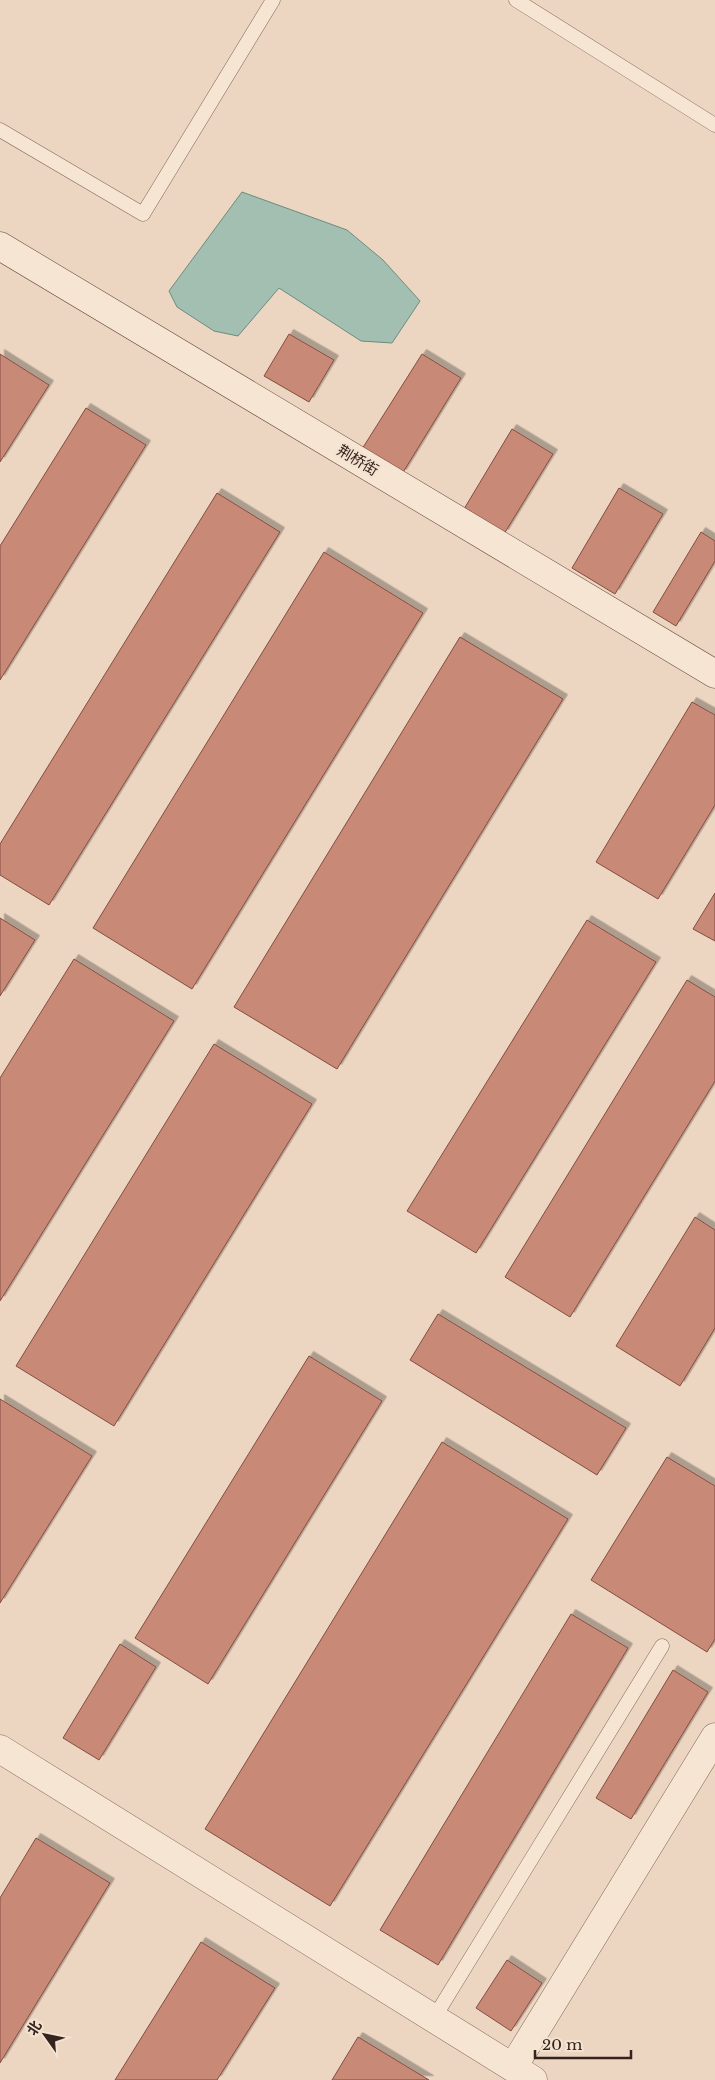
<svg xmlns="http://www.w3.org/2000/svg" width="715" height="2080" viewBox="0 0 715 2080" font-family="'Libre Baskerville','Noto Sans SC',serif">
<defs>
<filter id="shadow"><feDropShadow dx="4.5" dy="-4.5" stdDeviation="0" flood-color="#0004"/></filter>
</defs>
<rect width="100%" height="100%" fill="#ecd6c1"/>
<!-- water -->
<path fill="#a3bfb1" stroke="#6b8c7d" d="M242 192 347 230 383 260 420 301 392 343 361 341 279 288 238 336 214 331 177 307 169 291Z"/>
<!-- building -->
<path fill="#c98977" stroke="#834d40" filter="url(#shadow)" d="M289 334 334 360 309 402 264 376Z
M0 354 49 385 0 462Z
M422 354 461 378 402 474 362 449Z
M86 408 146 445 0 680V546Z
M512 429 553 454 504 534 464 509Z
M619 488 663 514 615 594 572 568Z
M217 493 280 532 49 905 0 875V844Z
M701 532 715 541V561L676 626 653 612Z
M324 552 423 613 192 989 93 928Z
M460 637 563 699 337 1069 234 1007Z
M692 702 715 715V805L658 899 596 862Z
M715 893V941L693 929Z
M0 918 35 940 0 996Z
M587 920 656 962 476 1253 407 1211Z
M74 959 174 1021 0 1301V1078Z
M687 980 715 997V1081L570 1317 505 1277Z
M214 1044 312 1104 114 1426 16 1366Z
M695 1217 715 1230V1328L680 1386 616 1346Z
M438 1314 626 1428 597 1475 410 1360Z
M309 1356 382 1401 208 1684 135 1638Z
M0 1399 92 1456 0 1603Z
M442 1442 568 1519 330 1906 205 1829Z
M667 1457 715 1486V1639L707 1652 591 1580Z
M571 1614 628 1648 438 1965 380 1930Z
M120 1644 156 1667 99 1760 63 1738Z
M673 1670 708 1692 631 1819 596 1798Z
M36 1838 110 1883 0 2063V1898Z
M201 1942 275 1988 217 2080H115Z
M507 1960 542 1983 511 2031 476 2008Z
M358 2037 429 2080H332Z"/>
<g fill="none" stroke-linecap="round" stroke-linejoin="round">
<defs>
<path id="lane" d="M516 0 715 125
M0 130 143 214 273 0
M434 2018 662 1646"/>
<path id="street" d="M0 1749 533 2080
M513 2067 715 1737"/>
<path id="secondary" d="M0 246 715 674"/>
</defs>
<!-- lane casing -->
<use href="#lane" stroke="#856859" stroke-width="15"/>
<!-- street casing -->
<use href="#street" stroke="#856859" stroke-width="29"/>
<!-- secondary casing -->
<use href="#secondary" stroke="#67493c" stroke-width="29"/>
<!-- lane -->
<use href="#lane" stroke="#f7e5d3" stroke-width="14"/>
<!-- street -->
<use href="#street" stroke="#f7e5d3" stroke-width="28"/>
<!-- secondary -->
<use href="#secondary" stroke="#f7e5d3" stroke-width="28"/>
</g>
<g text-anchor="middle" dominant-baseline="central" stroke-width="4" stroke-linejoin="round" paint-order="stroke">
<!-- street labels -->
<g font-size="15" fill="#35241d" stroke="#f4e2d0">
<text transform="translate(358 460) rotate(31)">荆桥街</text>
</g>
</g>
<!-- north arrow -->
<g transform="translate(45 2035) rotate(303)" stroke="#f4e2d0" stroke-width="4" paint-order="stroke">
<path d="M0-4L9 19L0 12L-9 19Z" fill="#35241d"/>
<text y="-8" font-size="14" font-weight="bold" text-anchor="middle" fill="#35241d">北</text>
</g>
<!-- scale -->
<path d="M535 2050v8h96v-8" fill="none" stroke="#35241d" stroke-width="2.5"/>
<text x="542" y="2050" font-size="15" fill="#35241d" stroke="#f4e2d0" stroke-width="4" paint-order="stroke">20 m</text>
</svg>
